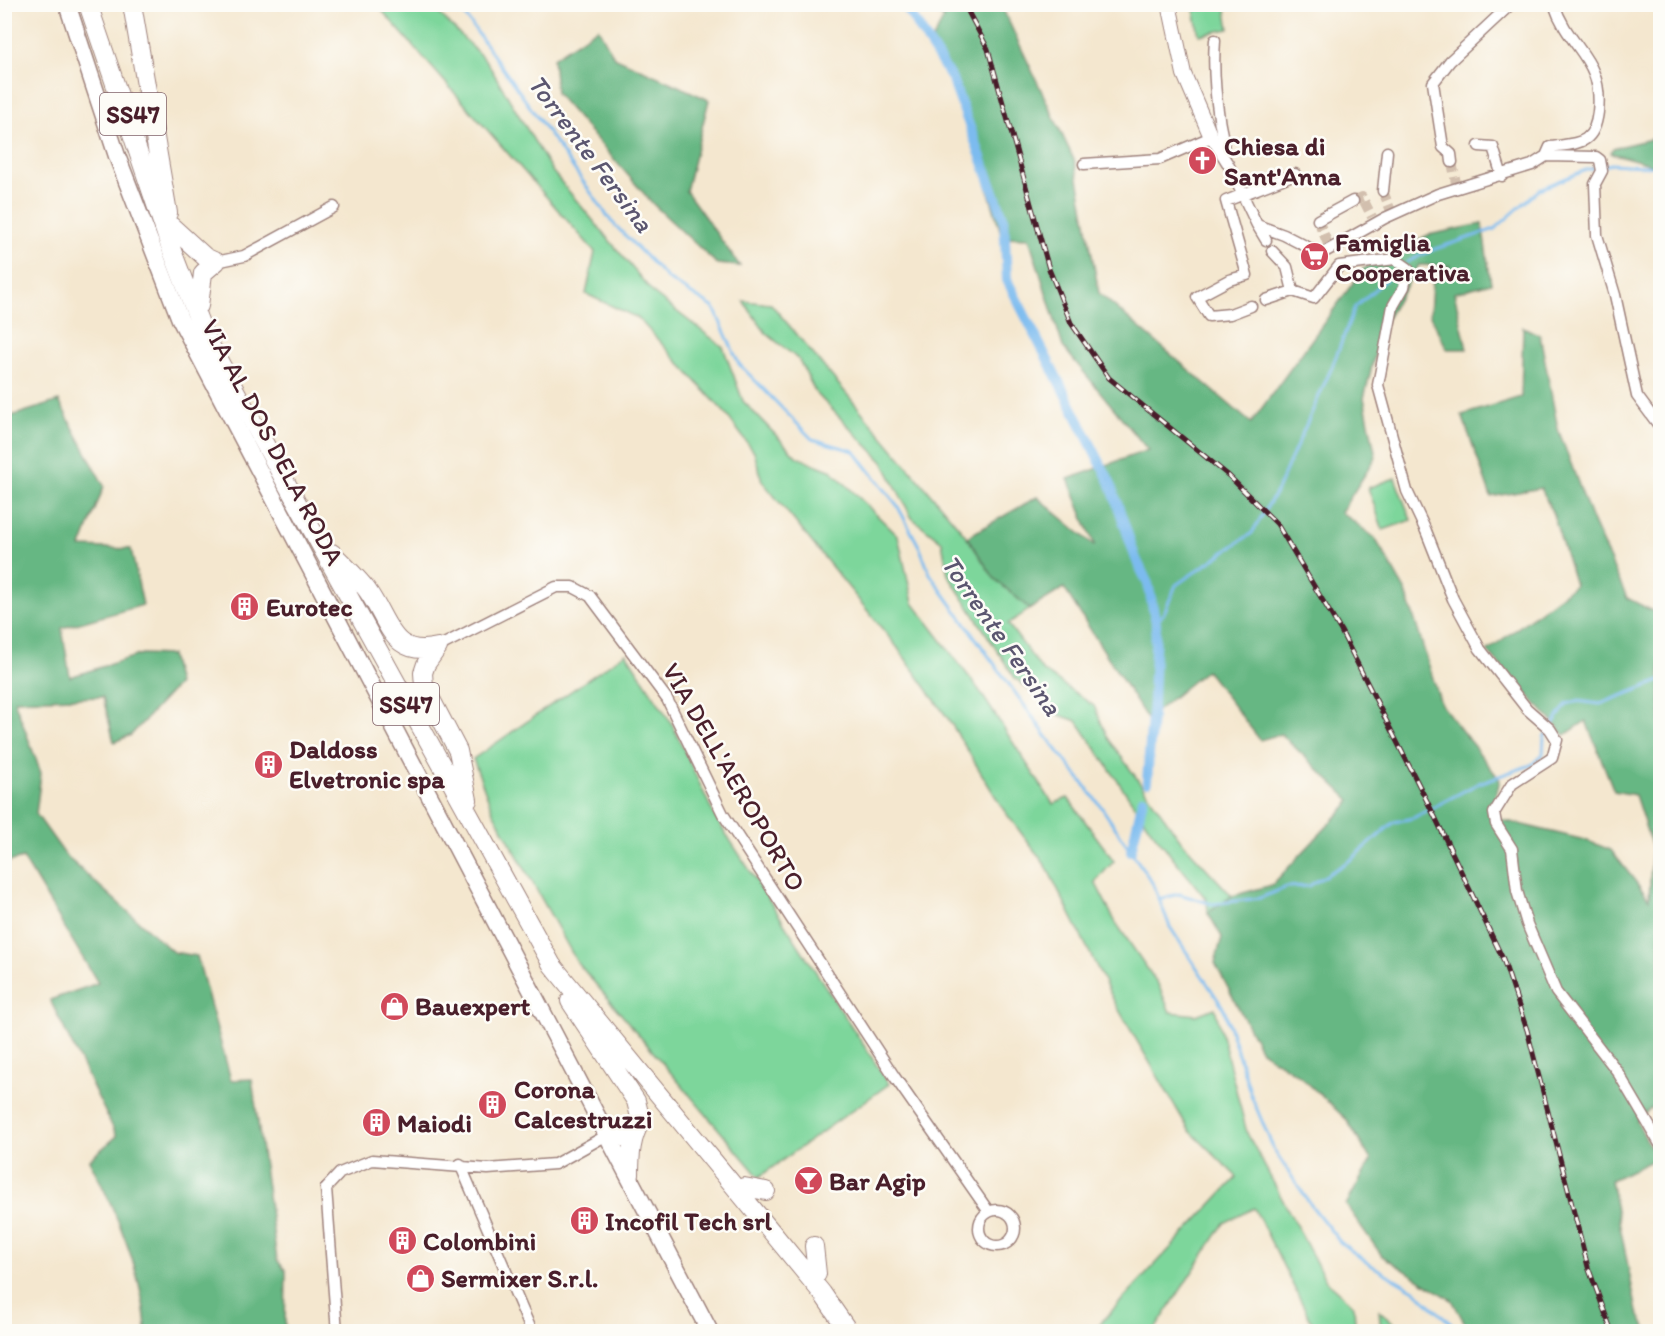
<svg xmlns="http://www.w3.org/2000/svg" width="1665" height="1336" viewBox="0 0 1665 1336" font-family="Itim,sans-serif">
<rect width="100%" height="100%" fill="#fdfcf7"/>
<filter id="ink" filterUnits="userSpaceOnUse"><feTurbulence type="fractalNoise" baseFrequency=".0167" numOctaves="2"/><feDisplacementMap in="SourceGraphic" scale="12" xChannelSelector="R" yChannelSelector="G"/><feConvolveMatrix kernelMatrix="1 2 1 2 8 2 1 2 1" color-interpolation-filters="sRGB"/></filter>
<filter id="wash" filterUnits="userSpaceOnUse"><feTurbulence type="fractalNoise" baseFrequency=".008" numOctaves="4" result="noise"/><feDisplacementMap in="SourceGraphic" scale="24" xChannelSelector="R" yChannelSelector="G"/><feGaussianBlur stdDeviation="1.35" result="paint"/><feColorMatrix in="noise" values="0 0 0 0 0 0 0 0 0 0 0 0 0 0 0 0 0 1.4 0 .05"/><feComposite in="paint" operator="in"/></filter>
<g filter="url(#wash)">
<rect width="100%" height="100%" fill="#f4e7cf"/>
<!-- green -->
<path fill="#7dd69b" stroke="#647a63" stroke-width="1.5" d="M377 5H431L487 62 552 171 654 294 723 347 743 401 797 457 832 471 898 536 913 603 979 690 1053 804 1068 798 1114 861 1095 882 1116 923 1158 984 1170 1012 1196 1015 1215 1008 1247 1133 1326 1281 1354 1306 1355 1323 1360 1331H1316L1254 1208 1224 1223 1154 1331H1093L1237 1177 1189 1130 1116 1005 1046 866 1003 809 949 720 897 647 762 481 754 452 726 414 638 318 586 294 595 252Z
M1193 5H1225L1229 29 1199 35Z
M743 301 771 304 967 537 994 578 1030 609 1008 624 1042 670 1094 706 1108 738 1182 842 1232 896 1208 913 1207 900 1151 830 1077 721 1059 715 1015 678 948 575 942 542 912 518 883 462 816 393 799 360 766 333Z
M1395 478 1411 520 1383 530 1368 488Z
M626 653 672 724 715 817 889 1084 759 1177 577 962 493 812 473 759Z
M1379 1310 1403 1331H1381Z"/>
<!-- forest -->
<path fill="#66b783" stroke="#586b57" stroke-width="1.5" d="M922 5H1001L1075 162 1099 293 1251 423 1363 269 1428 235 1482 224 1491 283 1454 293 1467 349H1447L1430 315 1432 284 1450 266 1419 265 1382 326 1364 398 1376 457 1341 512 1375 538 1406 592 1441 704 1500 780 1490 817 1585 840 1611 850 1649 899 1652 847 1635 795 1614 791 1586 721 1565 735 1487 651 1575 585 1553 514 1541 488 1491 497 1462 415 1521 397 1523 327 1540 335 1558 429 1592 520 1627 598 1660 615V1100L1637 1121 1656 1159 1611 1180 1637 1312 1647 1331H1469L1452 1300 1382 1256 1346 1205 1371 1160 1347 1120 1300 1076 1261 1051 1215 963 1222 937 1208 913 1232 896 1272 885 1351 801 1281 734 1260 740 1206 670 1147 719 1064 588 1030 609 994 578 967 537 1037 497 1095 546 1068 479 1148 450 1063 347 1029 238 1002 237 958 84 932 41 944 18Z
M598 28 614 57 709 100 686 191 740 266 717 264 654 205 556 93 553 58Z
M1660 137V167L1611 153 1613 148Z
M59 401 104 486 81 547 131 549 143 605 62 628 70 677 142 654 171 655 178 684 131 735 114 742 103 697 14 700 41 773 36 814 66 856 173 952 197 956 231 1080 252 1079 277 1260 286 1271 285 1331H146C144 1276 115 1208 89 1160L117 1136 50 1000 98 983 23 858 5 863V418Z"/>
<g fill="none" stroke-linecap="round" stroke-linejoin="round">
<!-- stream -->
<path stroke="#7bbbef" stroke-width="3" d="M457 4 611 221 668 279 714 308 739 364 812 439 854 451 897 505 920 548 929 572 941 590 1047 737 1100 805 1153 884 1170 927 1224 1009 1251 1095 1274 1150 1311 1205 1340 1242 1369 1264 1414 1290 1460 1332
M1407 262 1435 249 1495 229 1540 189 1586 170 1611 164 1660 167
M1156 623 1164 613 1176 585 1252 533 1277 490 1332 367 1355 307 1401 266
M1158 899 1179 894 1212 904 1260 898 1287 887 1309 886 1352 859 1394 822 1413 818 1479 783 1531 765 1543 754 1544 737 1567 704 1577 701 1600 704 1660 681"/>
<!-- canal -->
<path stroke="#7bbbef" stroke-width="10" d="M904 4 952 79 1004 219 1007 280 1110 482 1136 559 1148 584 1156 623 1153 702 1147 782
M1131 851 1143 799"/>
</g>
</g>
<g filter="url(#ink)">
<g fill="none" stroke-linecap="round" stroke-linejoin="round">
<!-- minor-tunnel -->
<path stroke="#d2bfae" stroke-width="10" stroke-dasharray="10 5" stroke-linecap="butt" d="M1452 162 1456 183
M1383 191 1391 211
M1353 201 1362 197 1372 217
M1318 220 1328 244"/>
<defs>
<path id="minor" d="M1215 40C1213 66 1215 92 1219 118 1220 131 1226 141 1222 155
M1479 146 1493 147 1502 176
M1546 156 1550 147C1579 143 1594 145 1598 112 1604 58 1569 50 1554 4
M1452 162 1451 154 1443 147 1433 83 1450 61 1511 4
M1084 164 1160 159 1211 137 1228 164 1257 225 1284 235 1321 254 1385 218 1438 194 1532 165 1546 156 1596 157 1600 160 1602 171 1595 184 1597 235 1615 295 1637 396 1660 427
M1383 191 1387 152
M1318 220 1353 201
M1257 225 1266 240
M1272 251 1287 267 1293 291
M216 262 244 256 334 207
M1339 266 1395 259 1408 268 1404 287 1393 306 1378 385 1407 491 1426 531 1453 599 1480 649 1527 709 1550 729 1557 740 1552 758 1512 784 1494 813 1496 824 1512 849 1517 891 1527 924 1556 992 1617 1071 1660 1144
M1266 300 1293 291 1314 298 1339 266
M1251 306 1230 314 1209 316 1197 297 1229 280 1247 275 1226 201 1295 174
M438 647 556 587H573L590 596 667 699 723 814 894 1076 989 1212
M460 1164 532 1332
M979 1228a18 18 0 1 1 36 0a18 18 0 1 1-36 0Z
M337 1332 326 1188 340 1173 372 1160 488 1169 555 1164 609 1134"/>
<path id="tertiary" d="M1169 4 1184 74 1211 137"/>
<path id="secondary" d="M67 4 117 156 180 319 710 1332"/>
<path id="trunk" d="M88 4 169 243 204 334 552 965 822 1293 849 1332
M132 4 168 213
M171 226 205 257 216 262 203 273 199 306
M332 553C344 565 357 577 367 590 390 622 391 658 438 647
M438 647 426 664 423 673 424 686 458 751 468 800
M570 1001 636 1101 641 1121C631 1138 630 1155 630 1175
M609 1134 623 1137 634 1132
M744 1187 766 1191
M814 1246 817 1274"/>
</defs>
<!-- minor casing -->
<use href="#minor" stroke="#9f837d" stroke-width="13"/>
<!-- tertiary casing -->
<use href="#tertiary" stroke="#9f837d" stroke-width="16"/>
<!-- secondary casing -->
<use href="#secondary" stroke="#9f837d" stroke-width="19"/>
<!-- trunk casing -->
<use href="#trunk" stroke="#9f837d" stroke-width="20"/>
<!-- minor -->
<use href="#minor" stroke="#fff" stroke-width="10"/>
<!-- tertiary -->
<use href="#tertiary" stroke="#fff" stroke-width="14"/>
<!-- secondary -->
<use href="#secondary" stroke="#fff" stroke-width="16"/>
<!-- trunk -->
<use href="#trunk" stroke="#fff" stroke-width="18"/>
<defs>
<path id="rail" d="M964 4 988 49 1049 269 1071 323 1109 378 1229 476 1277 524 1341 631 1435 817 1503 959 1527 1030 1588 1267 1612 1332"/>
</defs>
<!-- rail casing -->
<use href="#rail" stroke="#4a1f2b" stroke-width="5"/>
<!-- rail -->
<use href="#rail" stroke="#fdfcf7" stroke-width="3" stroke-dasharray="9" stroke-linecap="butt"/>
</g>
</g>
<!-- icons -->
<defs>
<symbol id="church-disc" viewBox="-11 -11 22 22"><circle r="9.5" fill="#d1495b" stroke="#fdfcf7"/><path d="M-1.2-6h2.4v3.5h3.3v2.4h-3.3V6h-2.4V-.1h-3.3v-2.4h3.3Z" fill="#fff"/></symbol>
<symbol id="supermarket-disc" viewBox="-11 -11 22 22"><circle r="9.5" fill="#d1495b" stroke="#fdfcf7"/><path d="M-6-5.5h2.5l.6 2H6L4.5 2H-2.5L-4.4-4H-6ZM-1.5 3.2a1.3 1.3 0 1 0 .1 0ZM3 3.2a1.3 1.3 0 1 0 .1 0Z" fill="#fff"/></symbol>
<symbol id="building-disc" viewBox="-11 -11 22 22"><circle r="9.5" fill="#d1495b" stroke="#fdfcf7"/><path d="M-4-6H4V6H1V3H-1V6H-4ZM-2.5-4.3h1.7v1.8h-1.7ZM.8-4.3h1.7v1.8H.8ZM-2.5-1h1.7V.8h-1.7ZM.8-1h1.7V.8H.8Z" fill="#fff"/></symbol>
<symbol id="shop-disc" viewBox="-11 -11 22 22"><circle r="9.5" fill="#d1495b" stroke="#fdfcf7"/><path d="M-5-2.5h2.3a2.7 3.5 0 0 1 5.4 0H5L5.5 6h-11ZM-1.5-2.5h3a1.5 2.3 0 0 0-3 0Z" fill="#fff"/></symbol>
<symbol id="bar-disc" viewBox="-11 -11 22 22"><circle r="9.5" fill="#d1495b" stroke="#fdfcf7"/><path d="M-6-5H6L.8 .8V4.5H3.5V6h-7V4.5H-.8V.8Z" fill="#fff"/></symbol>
</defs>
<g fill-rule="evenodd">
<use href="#church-disc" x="1186" y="144" width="33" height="33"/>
<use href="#supermarket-disc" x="1298" y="240" width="33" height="33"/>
<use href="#building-disc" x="228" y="590" width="33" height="33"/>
<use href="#building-disc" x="252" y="748" width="33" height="33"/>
<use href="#shop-disc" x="378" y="990" width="33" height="33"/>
<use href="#building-disc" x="476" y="1088" width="33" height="33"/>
<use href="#building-disc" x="360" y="1106" width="33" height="33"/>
<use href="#bar-disc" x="792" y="1164" width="33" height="33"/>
<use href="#building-disc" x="568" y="1204" width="33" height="33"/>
<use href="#building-disc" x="386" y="1224" width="33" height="33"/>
<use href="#shop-disc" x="404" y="1262" width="33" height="33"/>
</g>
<g text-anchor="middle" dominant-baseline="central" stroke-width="5" stroke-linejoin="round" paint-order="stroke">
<!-- shield labels -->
<g fill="#fdfcf7" stroke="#806168" stroke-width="1.5">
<rect x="100" y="93" width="66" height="42" rx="4.5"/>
<rect x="373" y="683" width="66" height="42" rx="4.5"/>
</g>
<g font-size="24" font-weight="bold" fill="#4a1f2b">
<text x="133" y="114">SS47</text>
<text x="406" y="704">SS47</text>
</g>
<!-- poi labels -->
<g font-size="26" font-weight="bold" fill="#4a1f2b" stroke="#fdfcf7" text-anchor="start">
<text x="1224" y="146">Chiesa di<tspan x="1224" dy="30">Sant'Anna</tspan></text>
<text x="1335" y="242">Famiglia<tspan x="1335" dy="30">Cooperativa</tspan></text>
<text x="266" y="607">Eurotec</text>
<text x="289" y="749">Daldoss<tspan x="289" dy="30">Elvetronic spa</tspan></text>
<text x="415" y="1006">Bauexpert</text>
<text x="514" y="1089">Corona<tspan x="514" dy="30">Calcestruzzi</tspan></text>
<text x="397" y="1123">Maiodi</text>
<text x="829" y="1181">Bar Agip</text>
<text x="605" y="1221">Incofil Tech srl</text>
<text x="423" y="1241">Colombini</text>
<text x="441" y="1278">Sermixer S.r.l.</text>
</g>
<!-- street labels -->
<g font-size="26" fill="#4a1f2b" stroke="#fdfcf7">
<text transform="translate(273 442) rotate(62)">VIA AL DOS DELA RODA</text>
<text transform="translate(734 777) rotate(60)">VIA DELL'AEROPORTO</text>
</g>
<!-- water labels -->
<g font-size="27" font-style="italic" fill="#5b5670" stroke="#fdfcf7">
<text transform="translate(591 153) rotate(53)">Torrente Fersina</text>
<text transform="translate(1002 635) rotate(55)">Torrente Fersina</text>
</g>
</g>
<!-- margin -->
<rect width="1665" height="1336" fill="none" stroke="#fdfcf7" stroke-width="24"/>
</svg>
